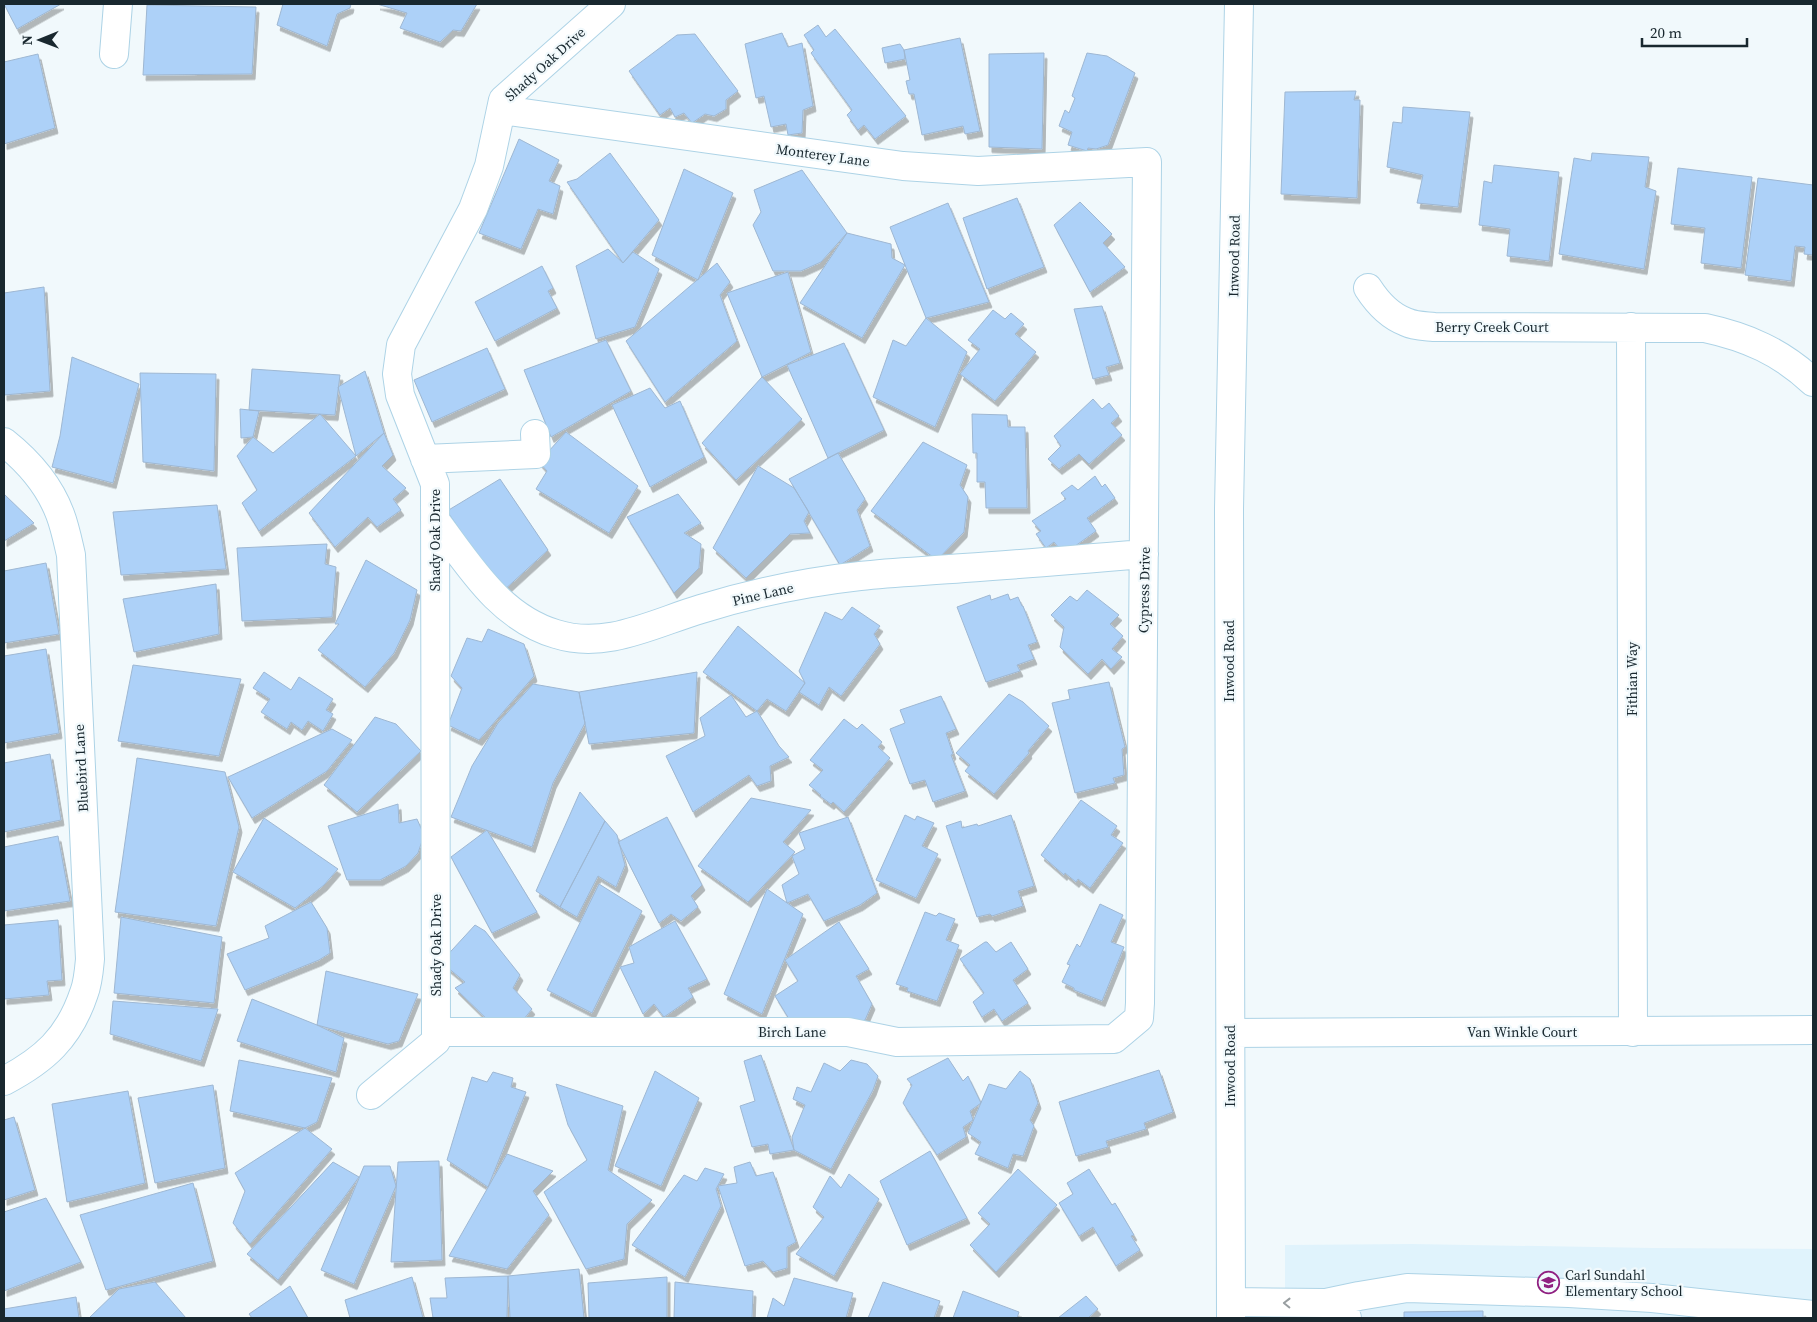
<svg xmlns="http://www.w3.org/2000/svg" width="1817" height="1322" viewBox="0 0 1817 1322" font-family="'Source Serif 4',serif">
<defs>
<filter id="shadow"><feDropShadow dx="3" dy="5.5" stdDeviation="0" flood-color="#0004"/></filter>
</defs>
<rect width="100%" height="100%" fill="#f1f9fc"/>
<!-- built -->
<path fill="#e0f3fc" d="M1412 1244 1653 1248 1813 1249V1318H1285V1245Z"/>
<!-- building -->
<path fill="#add1f8" stroke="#9eb7d2" filter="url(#shadow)" d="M4 4H61L17 29Z
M283 4H351L350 8 337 14 327 46 277 25Z
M377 4H477L461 31 453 30 440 42 400 28 407 13Z
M147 5 256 7 252 74 143 75Z
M818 25 826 37 835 29 906 116 875 139 864 125 858 130 847 115 852 110 811 53 814 50 804 35Z
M782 33 788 47 802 43 813 106 803 110 802 133 788 135 786 124 771 127 764 96 756 98 745 44Z
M695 34 738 91 726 100V109L714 116 705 114 692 123 684 113 675 117 670 108 660 115 629 71 677 35Z
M960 38 980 131 965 134 963 126 922 135 914 94H909L906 81 910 80 904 50Z
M900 44 904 50 905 59 885 63 882 48Z
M1044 53 1042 149 989 147V54Z
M1087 53 1107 56 1135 73 1108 145 1096 149 1088 148 1087 151 1068 145 1072 132 1059 126 1065 110 1069 113 1075 98 1072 96Z
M38 54 55 128 4 144V62Z
M1356 91 1354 100H1360L1357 198 1281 194 1285 92Z
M1403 107 1470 112 1458 207 1417 203 1423 175 1387 167 1393 122 1402 123Z
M519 139 559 160 549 181 560 186 553 214 538 209 521 249 479 233Z
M610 153 659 220 623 263 567 182 577 179Z
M1592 153 1649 157 1645 187 1656 191 1644 269 1559 254 1574 158 1591 161Z
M1494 165 1559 172 1549 261 1507 256 1510 229 1479 225 1484 181 1492 183Z
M1678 168 1752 177 1741 268 1701 263 1705 228 1671 224Z
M684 169 733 193 698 280 652 255Z
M802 170 847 233 821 262 801 271H773L753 225 761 212 754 190Z
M1758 178 1813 185V255L1804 254 1805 247 1795 246 1791 281 1745 275Z
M1017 198 1044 267 987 289 963 218Z
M1080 202 1112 234 1103 243 1125 267 1090 292 1054 225Z
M948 203 989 302 926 318 890 227Z
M847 233 891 244 892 258 905 265 862 338 800 303Z
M608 249 623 263 633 252 659 269 635 327 596 339 576 266Z
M717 263 730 282 720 295 737 341 665 402 626 341Z
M542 266 553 288 548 291 557 308 495 341 475 302Z
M788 272 811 352 762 377 727 293Z
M44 287 50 391 4 395V293Z
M1102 306 1120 363 1106 367 1109 375 1093 379 1074 309Z
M993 310 1005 319 1011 313 1024 324 1015 334 1036 352 995 401 960 374 980 349 968 340Z
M926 318 967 352 935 427 873 397 893 340 906 346Z
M606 340 631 391 551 437 524 370Z
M844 343 884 430 828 458 787 365Z
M487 348 505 389 432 422 414 380Z
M72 357 139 384 113 483 52 467 60 436Z
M252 369 340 375 335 415 249 410Z
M365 371 384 433 356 456 338 387Z
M140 373 216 374 214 471 143 462Z
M762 377 802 419 736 480 702 443Z
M650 388 665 408 680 401 704 457 650 487 612 405Z
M1093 399 1102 409 1109 403 1119 416 1111 423 1122 435 1089 464 1079 454 1059 469 1048 459 1061 446 1054 436Z
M240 409 259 411 253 437 241 438Z
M320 414 356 456 259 531 242 503 257 490 237 456 253 437 273 453Z
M972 414 1007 415 1008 427H1025L1027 508H986L985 482H977V453H973Z
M566 432 638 486 609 533 536 489 547 471 539 462Z
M384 433 393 455 382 466 406 488 393 499 401 510 377 527 368 517 335 547 309 513Z
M923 442 967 465 960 485 968 497 964 532 937 560 871 511Z
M838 453 865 499 857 510 870 546 840 565 789 479Z
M758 466 794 488 809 512 804 521 810 533 790 534 746 578 713 548Z
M1095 476 1102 487 1105 484 1115 498 1087 518 1096 531 1064 554 1054 542 1046 548 1036 534 1041 531 1032 521 1066 499 1061 493 1072 485 1078 490Z
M500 479 548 550 502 592 447 511Z
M4 494 34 523 4 541Z
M678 494 701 523 684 533 701 544 699 568 674 593 627 517Z
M217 505 226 569 121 575 113 512Z
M327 544 325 564 336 567 332 617 242 621 237 548Z
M366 560 417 590 410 620 394 653 365 687 318 650 339 624H335Z
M46 563 59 634 4 643V571Z
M216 584 219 634 134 652 123 599Z
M1087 590 1119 615 1110 624 1123 636 1112 649 1122 657 1111 669 1102 659 1088 674 1060 647 1064 627 1051 615 1070 596 1077 601Z
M1008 594 1010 600 1018 597 1022 606H1023L1037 642 1028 645 1034 659 1017 665 1020 671 986 682 957 607 990 595 991 600Z
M852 607 880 626 874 634 880 644 841 696 829 687 819 705 799 692 805 683 799 671 825 612 842 620Z
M738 626 805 683 786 711 767 699 757 711 703 672Z
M488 629 524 644 534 676 479 740 448 725 462 688 451 676 467 638 482 642Z
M46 649 59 733 4 743V656Z
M133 665 241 679 219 756 118 741Z
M264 672 291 690 299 677 333 699 326 710 333 714 323 731 308 721 302 730 291 722 287 729 261 712 270 699 253 688Z
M697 672 694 733 589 744 579 692Z
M1109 682 1125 747 1122 749 1124 775 1113 778 1115 783 1075 793 1052 703 1070 699 1068 690Z
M533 684 579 692 585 723 553 783 532 847 451 817 472 766 498 723Z
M1009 694 1023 702 1049 726 1028 751 1029 753 994 794 965 771 970 765 956 753Z
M731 695 746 717 757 711 779 746 789 757 770 766 771 781 757 786 749 775 693 812 666 756 705 736 700 718Z
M941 696 956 729 946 733 953 754 951 755 965 791 933 802 925 780 910 784 890 729 905 723 900 710Z
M375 717 396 724 421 751 357 812 324 785Z
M844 719 857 729 862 724 882 742 878 747 890 758 844 812 833 802 831 804 820 796 821 795 809 785 823 770 810 760Z
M332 729 352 740 327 771 252 818 228 777Z
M50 754 61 820 4 832V763Z
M137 758 225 772 239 827 216 926 115 912Z
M580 792 605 821 560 907 536 891Z
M751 798 811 810 783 842 795 852 748 902 698 866Z
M1081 800 1117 826 1111 835 1123 843 1090 888 1078 879 1076 882 1065 873 1064 875 1041 855Z
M398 804 399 823 417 819 424 835 418 853 406 866 380 880H347L328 826Z
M905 815 915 820 917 816 934 823 922 846 938 854 916 898 876 880Z
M1011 815 1034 886 1018 891 1023 906 992 916 990 914 977 917 946 826 961 821 962 828 977 824 978 826Z
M667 817 702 885 691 896 698 907 681 921 671 914 659 923 618 842Z
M848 817 877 893 860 905 824 921 808 894 787 903 782 885 799 874 792 856 805 849 799 833Z
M264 818 338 869 324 885 295 908 233 872Z
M605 821 617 835 625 865 616 887 598 876 577 917 560 907Z
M487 830 537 912 492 933 451 857Z
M58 836 70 901 4 911V847Z
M599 884 642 911 592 1013 547 990Z
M767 889 803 914 762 1014 724 994Z
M311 902 327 928 330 953 319 960 245 990 227 954 269 938 265 926Z
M1100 904 1123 915 1111 942 1124 947 1102 1001 1074 990V988L1062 982 1070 965 1067 964 1077 944 1080 947Z
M925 912 936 916 939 913 955 919 946 940 959 945 937 1001 907 991 908 988 896 984Z
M121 917 222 937 214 1003 114 993Z
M58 920 62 980 47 981 49 995 4 999V925Z
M675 921 707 979 688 988 693 997 664 1017 654 1004 643 1014 620 967 634 963 629 947Z
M839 922 869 969 856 976 872 1004 865 1020 849 1028 789 1019 775 996 798 981 785 960Z
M475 925 485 931 520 975 513 988 532 1009 519 1025 497 1029 455 988 465 982 441 962Z
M985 942H987L996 952 1011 942 1028 969 1013 980 1028 1003 1002 1021 994 1009 982 1017 973 1002 984 993 960 959Z
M326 971 418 994 399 1041 388 1044 317 1025Z
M252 999 317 1025 344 1038 336 1072 237 1041Z
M113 1001 218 1009 201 1061 110 1034Z
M761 1055 794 1150 770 1154 768 1144 752 1147 740 1106 755 1101 744 1061Z
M948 1058 963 1081 968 1076 981 1103 970 1111 973 1120 963 1127 966 1137 937 1155 903 1103 912 1085 907 1079Z
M239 1060 332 1078 317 1122 305 1128 230 1111Z
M851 1060 867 1064 878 1076 873 1090 831 1169 794 1150 792 1137 805 1105 793 1099 797 1087 811 1092 824 1063 840 1071Z
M1159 1070 1173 1112 1144 1123 1146 1129 1106 1141 1108 1147 1076 1156 1059 1102Z
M655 1071 699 1098 661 1186 615 1166Z
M1020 1071 1030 1079 1038 1103 1030 1120 1034 1126 1023 1156 1013 1154 1008 1168 975 1154 981 1142 968 1133 989 1084 1006 1089Z
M493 1072 513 1078 511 1087 526 1092 488 1187 447 1160 472 1077 487 1082Z
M556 1084 623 1106 608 1170 652 1200 627 1224 624 1259 586 1269 544 1192 587 1160 568 1125Z
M213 1085 225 1168 155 1183 138 1098Z
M128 1091 145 1183 67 1202 52 1104Z
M14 1117 35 1190 4 1200V1120Z
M305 1128 332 1149 250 1244 233 1223 245 1191 235 1173Z
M930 1151 967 1218 907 1245 880 1181Z
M507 1154 553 1171 533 1191 549 1215 507 1269 449 1256Z
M439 1161 442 1260 391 1262 398 1162Z
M333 1162 359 1177 340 1203 278 1280 247 1254Z
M750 1162 756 1176 773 1172 796 1242 787 1247V1268L773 1272 763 1261 745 1266 718 1186 737 1183 734 1167Z
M364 1166H390L396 1186 354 1284 321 1270Z
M705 1168 724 1174 716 1189 721 1206 685 1277 632 1245 684 1175 697 1181Z
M1018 1169 1057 1205 996 1272 970 1245 990 1224 978 1213Z
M1089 1169 1112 1205 1115 1203 1134 1235 1131 1236 1140 1250 1116 1266 1093 1227 1079 1236 1059 1203 1073 1194 1067 1183Z
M849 1174 879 1199 834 1276 796 1254 824 1217 813 1207 830 1176 841 1188Z
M193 1183 213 1261 106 1290 80 1215Z
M46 1198 81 1262 4 1291V1212Z
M579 1269 584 1318H510L508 1276Z
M508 1276 507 1318H433L430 1298H447L445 1278Z
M412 1277 423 1318H350L345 1300Z
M667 1277V1318H589L588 1283Z
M794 1278 853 1293 846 1318H767L773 1298 784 1306Z
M155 1282 186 1318H89L119 1289Z
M675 1282 753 1291 752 1318H674Z
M883 1282 940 1301 934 1318H868Z
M290 1286 308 1318H252L249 1314Z
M963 1291 1019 1312 1017 1318H953Z
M1086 1296 1098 1309 1088 1318H1058Z
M76 1297 79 1318H4V1309Z
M1483 1311V1318H1404V1312Z"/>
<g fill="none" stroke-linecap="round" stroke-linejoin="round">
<defs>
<path id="minor" d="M114 54 118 4
M1368 288C1377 302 1390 316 1406 322 1414 326 1425 326 1434 327L1705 328C1747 337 1781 352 1813 382
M1631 327 1633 1032
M4 442C28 461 49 485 60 514 65 527 68 542 71 555L90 959C89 970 88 983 84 993 69 1038 44 1060 4 1081
M425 459 536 454 535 434
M435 520C469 565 499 617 556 634 606 650 654 623 701 609 753 593 806 582 860 576 894 572 929 571 964 568 1024 564 1084 559 1144 554
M436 1032H848L897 1042 1114 1039 1139 1018 1140 1003 1147 162 978 171 903 166 501 110
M1231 1033 1813 1030
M371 1095 436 1041 435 484 400 395 397 374 401 345 473 209 489 166 503 100 611 4
M1231 1302 1326 1303 1345 1313 1347 1318
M1326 1303 1359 1296 1407 1288 1569 1293 1652 1298 1813 1315
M1231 1318 1229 509 1239 4"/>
</defs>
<!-- minor casing -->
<use href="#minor" stroke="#add3e6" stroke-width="30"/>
<!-- minor -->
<use href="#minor" stroke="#fff" stroke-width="28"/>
</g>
<!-- one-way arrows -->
<defs><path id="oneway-chevron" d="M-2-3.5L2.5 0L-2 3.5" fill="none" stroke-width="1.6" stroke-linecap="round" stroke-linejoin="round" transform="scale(1.25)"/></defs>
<use stroke="#989ea1" href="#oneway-chevron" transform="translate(1287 1303) rotate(-179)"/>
<!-- icons -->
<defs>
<symbol id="school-ring" viewBox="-11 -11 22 22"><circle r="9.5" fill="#f1f9fc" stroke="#902081" stroke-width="1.5"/><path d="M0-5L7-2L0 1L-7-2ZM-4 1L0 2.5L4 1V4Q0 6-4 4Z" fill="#902081"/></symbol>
</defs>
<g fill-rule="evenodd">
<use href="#school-ring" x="1536" y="1270" width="25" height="25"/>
</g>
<g text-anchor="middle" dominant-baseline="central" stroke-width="4.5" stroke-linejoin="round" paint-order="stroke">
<!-- street labels -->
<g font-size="14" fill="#19282f" stroke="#f1f9fc">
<text transform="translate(545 64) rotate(-42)">Shady Oak Drive</text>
<text transform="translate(823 155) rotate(8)">Monterey Lane</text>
<text transform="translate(1234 256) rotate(-89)">Inwood Road</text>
<text x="1492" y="327">Berry Creek Court</text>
<text transform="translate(435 540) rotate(-90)">Shady Oak Drive</text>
<text transform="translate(1144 590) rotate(-89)">Cypress Drive</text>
<text transform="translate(763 594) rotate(-13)">Pine Lane</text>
<text transform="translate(1229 661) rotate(-90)">Inwood Road</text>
<text transform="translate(1632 679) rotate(-90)">Fithian Way</text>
<text transform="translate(81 768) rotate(-93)">Bluebird Lane</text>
<text transform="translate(436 945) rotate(-90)">Shady Oak Drive</text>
<text x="792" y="1032">Birch Lane</text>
<text x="1522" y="1032">Van Winkle Court</text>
<text transform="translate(1230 1066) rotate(-90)">Inwood Road</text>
</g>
<!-- poi labels -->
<g font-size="14" fill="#19282f" stroke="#f1f9fc" text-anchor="start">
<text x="1565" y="1275">Carl Sundahl<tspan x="1565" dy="16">Elementary School</tspan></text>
</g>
</g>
<!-- border -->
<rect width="1817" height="1322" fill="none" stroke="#19282f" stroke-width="10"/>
<!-- north arrow -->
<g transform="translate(40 40) rotate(269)" stroke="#f1f9fc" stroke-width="4" paint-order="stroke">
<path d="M0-4L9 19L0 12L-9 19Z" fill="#19282f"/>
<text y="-8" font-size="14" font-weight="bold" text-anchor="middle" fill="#19282f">N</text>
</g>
<!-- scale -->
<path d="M1642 38v8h105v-8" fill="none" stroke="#19282f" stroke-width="2.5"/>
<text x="1650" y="38" font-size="15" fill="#19282f" stroke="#f1f9fc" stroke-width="4" paint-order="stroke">20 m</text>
</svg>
